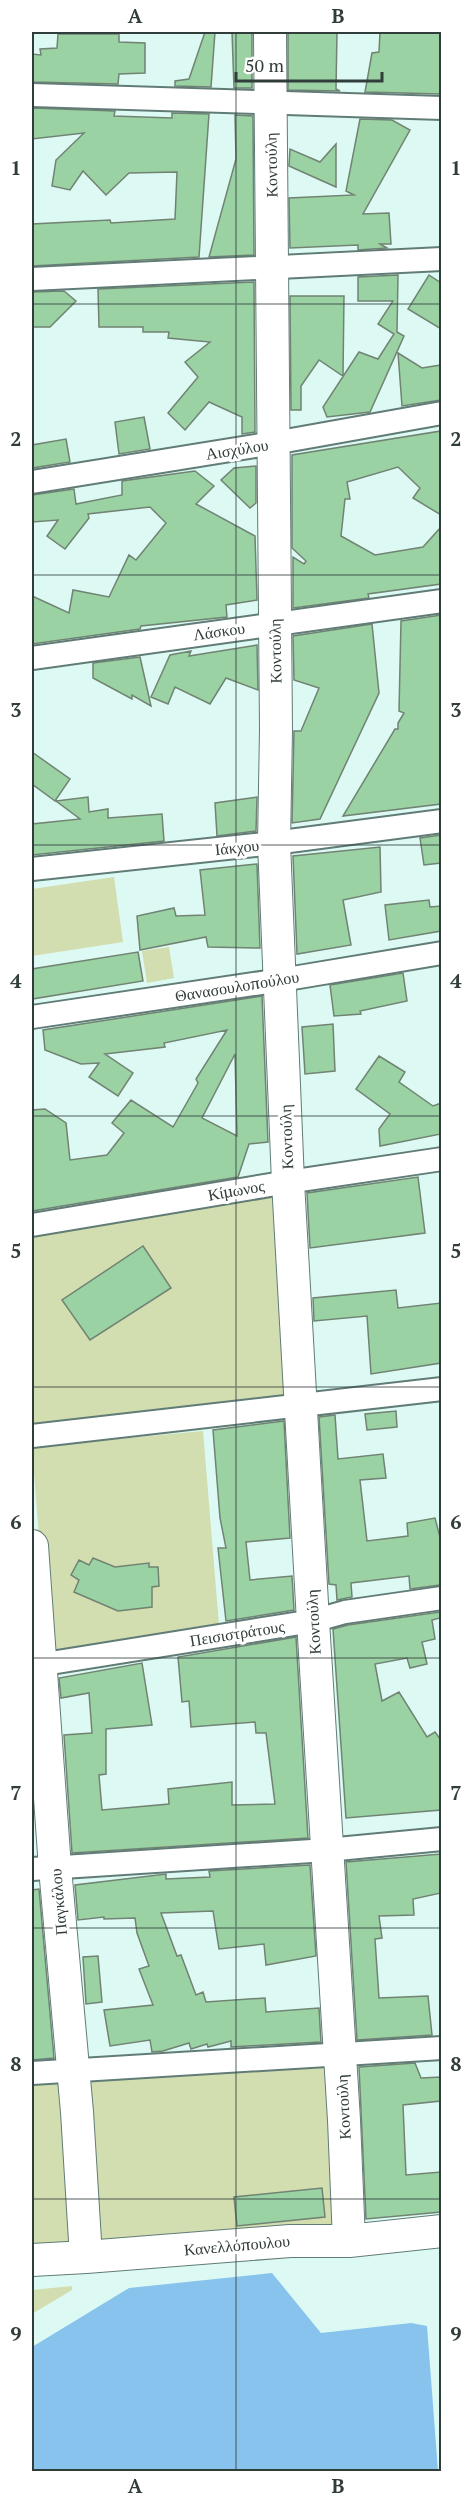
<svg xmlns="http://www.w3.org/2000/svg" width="473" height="2503" viewBox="0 0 473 2503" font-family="'PT Serif',serif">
<rect width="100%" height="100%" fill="#dcfaf3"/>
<!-- green -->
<path fill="#d2ddb0" d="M114 877 123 942 32 956V889Z
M169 947 174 978 147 983 142 951Z
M280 1193 292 1400 33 1427 32 1232Z
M203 1431 219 1625 48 1654 32 1447Z
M328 2062 337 2226 32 2253V2078Z
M72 2286V2290L32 2314V2290Z"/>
<!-- water -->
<path fill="#88c3ee" d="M272 2273 321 2333 411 2323 427 2326 438 2471H32V2347L129 2288Z"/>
<!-- building -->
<path fill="#9ad2a3" stroke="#718373" stroke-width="1.5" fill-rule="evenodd" d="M205 32H215L211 87 175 86V81L189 79Z
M232 32H252V88H234Z
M288 32H337L336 89 340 91 288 90Z
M380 32H441V94L365 92 372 53 379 52Z
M58 34H119V42L145 43V73L119 74 118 84 32 82V54L41 55 40 49 57 48Z
M32 108 115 111 114 116 172 118V113L209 114 199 257 32 266V224L110 220 111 223 175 219 177 172 129 173 106 195 83 171 70 190 52 186 56 160 84 133 32 139Z
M235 115 253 116 254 255 209 257 236 159Z
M360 119 392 120 410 130 363 214 389 213 391 244H380L387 248 358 250V245L290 248 289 198 354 195 346 191Z
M336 144V187L289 166 290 149 320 162Z
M398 275 397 332 404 336 370 412 327 417 323 407 359 352 378 359 394 334 378 324 393 301H358V277Z
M429 275 441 283V329L408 309Z
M254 282 255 432 242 434V417L209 402 185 430 168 413 198 377 185 362 210 342 168 338 169 332H143V327H99L98 289Z
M64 291 76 301 50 327H32V292Z
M290 296H344L343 376 319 360 301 386V410H291Z
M398 353 422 368 441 365V400L402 406Z
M144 417 150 449 119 454 115 422Z
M441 431V515L413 498 420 488 398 467 347 482 350 499H345L341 536 375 555 423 547 441 527V584L368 594 369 598 293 608V557L304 564 306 561 292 548V455Z
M66 439 70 462 32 468V445Z
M256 466V503L250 508 221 480 234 468Z
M195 471 214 486 196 504 255 536 257 600 226 605 227 617 141 626 140 629 32 644V596L69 613 73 590 109 597 129 555 136 560 166 523 150 507 88 514 89 518 65 549 47 536 58 520 32 522V495L74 489 76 504 122 495V481Z
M441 615V804L343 816 395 729H398V723L404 713 399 711 401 621Z
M372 624 379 693 320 819 292 823 294 731H301L319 688 294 680 293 636Z
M257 645 258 690 226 678 210 704 175 687 168 704 151 697 170 655 191 651 189 656Z
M140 657 151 706 132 695V699L93 678V663Z
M32 752 70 779 55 801 32 784Z
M88 797 89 812 108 809V818L162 814 164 841 32 855V824L80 819 56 801Z
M257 797 256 831 217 836 215 803Z
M441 835V863L424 865 420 838Z
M380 847 381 892 343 900 351 945 297 954 293 856Z
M257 864 260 948 208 947 206 937 140 950 137 916 174 908 176 916 205 915 200 870Z
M429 900 430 907 441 906V931L389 940 385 905Z
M138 952 143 981 32 999V969Z
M403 973 407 1001 360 1011 361 1014 334 1016 330 985Z
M262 996 268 1142 249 1144 238 1177 32 1211V1110L45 1109 66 1123 70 1160 107 1155 124 1133 112 1123 131 1100 173 1127 198 1083 196 1079 227 1030 164 1043 165 1047 105 1054 133 1073 118 1096 89 1077 99 1063 81 1064 45 1050 43 1030ZM235 1054 237 1136 202 1118Z
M333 1024 335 1071 305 1074 302 1027Z
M379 1056 405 1072 399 1082 433 1106 441 1103V1134L380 1146 379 1129 390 1114 356 1089Z
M418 1177 425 1233 310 1248 307 1193Z
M143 1246 171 1288 90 1340 62 1300Z
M396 1290 398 1308 441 1303V1363L371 1374 367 1316 314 1321 313 1298Z
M396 1411 397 1427 367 1430 365 1414Z
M335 1415 338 1459 383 1454 386 1478 360 1480 367 1541 408 1536 407 1523 435 1518 441 1541 440 1585 410 1589 409 1576 351 1583 352 1597 337 1600 336 1585 329 1584 319 1417Z
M284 1421 290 1538 246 1542 250 1580 292 1576 294 1610 226 1621 218 1548H226L220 1518 213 1430Z
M93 1558 115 1567 149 1563V1567H158L159 1586 152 1587V1607L118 1611 74 1592 79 1580 71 1575 79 1560 89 1565Z
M440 1612V1618L432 1620 435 1639 422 1642 427 1664 410 1668 407 1658 375 1664 382 1701 399 1692 427 1737 435 1732 441 1740V1810L346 1818 333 1629 348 1625Z
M296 1637 308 1838 72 1853 64 1735 92 1733 89 1693 61 1698 59 1678 142 1663 152 1725 106 1729V1774L99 1775 102 1810 169 1804 168 1789 232 1782V1805L275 1804 266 1733H256L255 1722 191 1727 189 1701 182 1702 178 1657Z
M441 1854V1893L413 1899 414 1915 379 1916 382 1938 375 1939 379 1998 428 1996 432 2035 357 2040 346 1862Z
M310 1865 316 1956 266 1965 264 1944 219 1949 213 1911 161 1913 177 1956 181 1955 196 1995 203 1992 206 2002 265 1998 266 2012 319 2008 321 2042 231 2047V2041L208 2047 207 2044 191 2049 189 2043 163 2051 152 2052 150 2040 110 2046 104 2010 153 2005 139 1969 149 1966 137 1933 135 1918 104 1919V1917L78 1920 75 1885 166 1874V1879L210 1877 209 1871Z
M39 1889 54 2058 32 2060V1890Z
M98 1956 102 2002 86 2004 83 1957Z
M415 2063 421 2078 441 2077V2101L403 2105 406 2175 441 2172V2212L366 2219 359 2067Z
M322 2188 325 2217 237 2226 234 2197Z"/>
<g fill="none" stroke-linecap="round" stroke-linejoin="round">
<defs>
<path id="street" d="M32 95 442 108
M32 279 442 259
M32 482 274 443 442 413
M32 658 442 601
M32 869 274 843 442 821
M32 1017 281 980 442 953
M32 1225 288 1182 442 1159
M32 1436 442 1389
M32 1666 313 1621 345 1612 442 1598
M32 1869 327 1850 442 1839
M32 2073 442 2048"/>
<path id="secondary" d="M270 32 276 730 274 843 288 1182 313 1621 344 2120 349 2241
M32 1546 55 1868 77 2112 86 2257
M32 2260 86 2257 290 2241H349L442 2231"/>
</defs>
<!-- street casing -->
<use href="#street" stroke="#617c76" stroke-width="26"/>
<!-- secondary casing -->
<use href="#secondary" stroke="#617c76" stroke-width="34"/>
<!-- street -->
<use href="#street" stroke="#fff" stroke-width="22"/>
<!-- secondary -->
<use href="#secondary" stroke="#fff" stroke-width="32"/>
</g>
<!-- grid -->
<path fill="none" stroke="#313d3a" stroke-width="1.5" stroke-opacity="0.55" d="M236 32V2472M32 304H442M32 575H442M32 845H442M32 1116H442M32 1387H442M32 1658H442M32 1928H442M32 2199H442"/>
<g text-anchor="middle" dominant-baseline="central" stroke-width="6" stroke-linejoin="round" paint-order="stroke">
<!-- street labels -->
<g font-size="16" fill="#313d3a" stroke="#fff">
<text transform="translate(271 165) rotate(-91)">Κοντούλη</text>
<text transform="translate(237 449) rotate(-9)">Αισχύλου</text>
<text transform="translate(219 631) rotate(-8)">Λάσκου</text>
<text transform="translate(275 651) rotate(-91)">Κοντούλη</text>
<text transform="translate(237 847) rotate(-6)">Ιάκχου</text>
<text transform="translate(237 986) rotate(-9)">Θανασουλοπούλου</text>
<text transform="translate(286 1137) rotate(-92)">Κοντούλη</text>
<text transform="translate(236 1190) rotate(-10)">Κίμωνος</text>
<text transform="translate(313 1622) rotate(-93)">Κοντούλη</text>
<text transform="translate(237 1633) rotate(-9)">Πεισιστράτους</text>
<text transform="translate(58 1902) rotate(-95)">Παγκάλου</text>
<text transform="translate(343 2107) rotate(-93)">Κοντούλη</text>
<text transform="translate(237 2245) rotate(-5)">Κανελλόπουλου</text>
</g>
</g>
<!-- border -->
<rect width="473" height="2503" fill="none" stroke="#ffffff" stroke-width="66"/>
<!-- scale -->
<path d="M236 72v9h146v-9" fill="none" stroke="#313d3a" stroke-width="3"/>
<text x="245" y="72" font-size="18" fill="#313d3a" stroke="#ffffff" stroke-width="4.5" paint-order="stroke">50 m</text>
<rect x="33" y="33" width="407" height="2437" fill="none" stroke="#313d3a" stroke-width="2"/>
<g font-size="20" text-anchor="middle" font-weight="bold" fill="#313d3a">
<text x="135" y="23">A</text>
<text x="338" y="23">B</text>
<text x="16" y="175">1</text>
<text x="456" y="175">1</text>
<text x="16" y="446">2</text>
<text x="456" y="446">2</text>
<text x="16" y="717">3</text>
<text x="456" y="717">3</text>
<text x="16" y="988">4</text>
<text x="456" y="988">4</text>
<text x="16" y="1258">5</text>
<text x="456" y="1258">5</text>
<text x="16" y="1529">6</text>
<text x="456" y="1529">6</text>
<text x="16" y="1800">7</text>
<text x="456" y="1800">7</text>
<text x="16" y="2071">8</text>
<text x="456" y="2071">8</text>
<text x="16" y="2341">9</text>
<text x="456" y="2341">9</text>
<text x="135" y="2493">A</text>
<text x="338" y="2493">B</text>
</g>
</svg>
